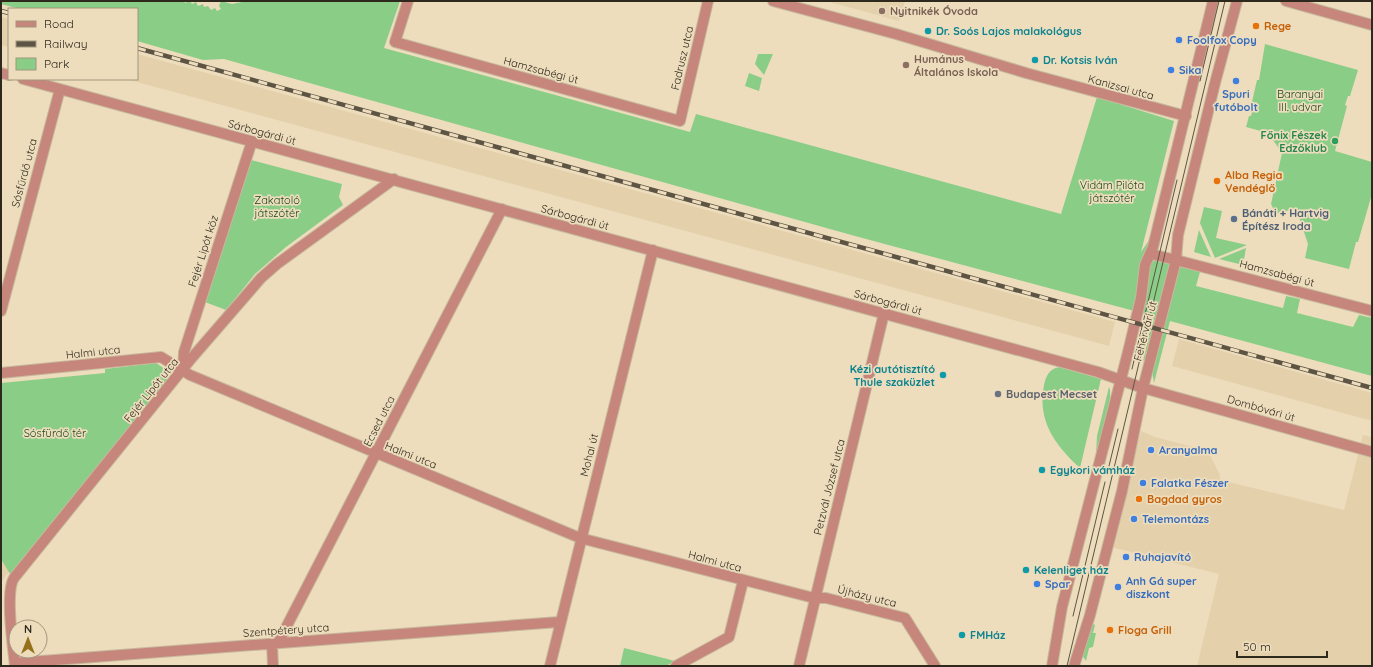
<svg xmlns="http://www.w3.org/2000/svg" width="1373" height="667" viewBox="0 0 1373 667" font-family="Quicksand,sans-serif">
<rect width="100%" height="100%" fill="#edddbd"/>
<!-- built -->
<path fill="#e4d1ab" d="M826 1H905L899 21Z
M1 17 9 19V47L1 45Z
M137 54 1115 322 1109 346 126 79H137Z
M1179 339 1372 393V421L1172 366Z
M1141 431 1155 437 1208 451 1220 475V480L1344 510 1363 435 1372 437V666H1197L1219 574 1111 547Z
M1 559 9 572 1 582Z"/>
<!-- green -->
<path fill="#8acd87" d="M1 1H184L185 3 190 1 192 4 196 2 198 6 203 4 204 7 208 6 211 10 215 8 217 11 221 9 219 6 221 1 232 4 247 1H400L384 48 690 132 696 114 1061 214 1097 97 1174 121 1141 252 1152 236 1146 257 1200 272 1196 286 1283 308 1286 296 1300 299 1297 313 1353 327 1359 315 1372 318V376L1170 321 1154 383 1152 371 1145 359 1143 361 1153 316 855 236 224 59 203 60 137 41V9H20L1 4Z
M1265 44 1358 70 1350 96H1348L1345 105 1347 106 1335 151 1372 162V194L1358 242H1356L1349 269 1305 258 1308 244 1296 208 1276 214 1271 204 1282 153 1268 133 1246 127 1249 116H1251L1253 107 1251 106 1257 80H1259Z
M758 54H773L764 75 755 64Z
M749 73 762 78 759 91 745 86Z
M251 160 342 184 339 197 343 205 286 247 255 274 226 310 205 302Z
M1204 207 1222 211 1216 238 1247 245 1215 258 1200 223Z
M1199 230 1211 257 1194 252Z
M1246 248 1243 265 1219 259Z
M156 363 168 371 167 383 10 574 1 559V383L105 373V369Z
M1059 367 1101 379 1080 468C1055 445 1037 421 1044 385 1046 376 1049 369 1059 367Z
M1109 387C1114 393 1101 446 1096 455L1097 436Z
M1093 624 1095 625 1093 633H1096L1093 647 1089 648 1086 661 1082 655Z
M624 648 675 661 666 666H620Z"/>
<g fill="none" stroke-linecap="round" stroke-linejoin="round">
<defs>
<path id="minor" d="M408 1 395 42 680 121 708 1
M773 1 896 34 1026 73 1186 116
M1286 1 1372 25
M1 73 9 75
M23 79 1098 372 1143 388 1372 452
M1176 260 1372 311
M1 311 60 89
M183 369 184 352 252 141
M1 373 161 357 190 375 580 538 814 598H826L905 618 935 666
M278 643 502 209
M272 644 273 666
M15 663 559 622
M15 666C13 648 5 591 14 578L190 360 261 278 277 264 394 179
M550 666 653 250
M676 666 729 637 743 581
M799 666 884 313"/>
<path id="tertiary" d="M1151 254 1176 260
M1052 666 1062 607 1128 352 1141 298 1145 265 1153 247 1213 1
M1074 666 1090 615 1122 491 1143 388 1176 260 1178 235 1215 83 1237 1"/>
</defs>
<!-- minor casing -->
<use href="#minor" stroke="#c7b99d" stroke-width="12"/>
<!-- tertiary casing -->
<use href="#tertiary" stroke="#c7b99d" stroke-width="12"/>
<!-- minor -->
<use href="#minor" stroke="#c7867b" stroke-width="10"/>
<!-- tertiary -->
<use href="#tertiary" stroke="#c7867b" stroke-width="10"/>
<!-- tram -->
<path stroke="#5d5444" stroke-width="1" d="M1200 81 1219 1
M1132 369 1177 180
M1109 466 1118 429
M1073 616 1105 482
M1067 666 1225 1"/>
<defs>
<path id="rail" d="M1 11 9 13
M137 48 1372 388"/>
</defs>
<!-- rail casing -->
<use href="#rail" stroke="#5d5444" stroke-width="4.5"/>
<!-- rail -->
<use href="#rail" stroke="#edddbd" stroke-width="3" stroke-dasharray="9" stroke-linecap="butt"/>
</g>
<!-- markers -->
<g fill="#8d6e63" stroke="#edddbd" stroke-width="1.5">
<circle cx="882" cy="11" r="4"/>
<circle cx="906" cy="65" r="4"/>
</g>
<g fill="#e8710a" stroke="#edddbd" stroke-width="1.5">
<circle cx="1256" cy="26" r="4"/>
<circle cx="1217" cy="181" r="4"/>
<circle cx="1139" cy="499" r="4"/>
<circle cx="1110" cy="630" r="4"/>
</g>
<g fill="#0f9aa8" stroke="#edddbd" stroke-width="1.5">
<circle cx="928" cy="31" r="4"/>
<circle cx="1035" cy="60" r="4"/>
<circle cx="943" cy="375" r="4"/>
<circle cx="1042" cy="470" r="4"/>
<circle cx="1026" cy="570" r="4"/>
<circle cx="962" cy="635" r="4"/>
</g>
<g fill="#3f7fe0" stroke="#edddbd" stroke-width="1.5">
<circle cx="1179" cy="40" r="4"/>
<circle cx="1171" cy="70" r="4"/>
<circle cx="1236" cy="81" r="4"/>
<circle cx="1151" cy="450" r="4"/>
<circle cx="1143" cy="483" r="4"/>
<circle cx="1134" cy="519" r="4"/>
<circle cx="1126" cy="557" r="4"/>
<circle cx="1037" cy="584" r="4"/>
<circle cx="1118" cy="587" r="4"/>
</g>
<circle fill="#2e9e5b" stroke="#edddbd" stroke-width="1.5" cx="1335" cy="141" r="4"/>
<circle fill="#5c6f8a" stroke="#edddbd" stroke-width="1.5" cx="1234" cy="219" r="4"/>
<circle fill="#6b7280" stroke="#edddbd" stroke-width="1.5" cx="998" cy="394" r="4"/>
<g text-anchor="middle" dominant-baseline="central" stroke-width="3.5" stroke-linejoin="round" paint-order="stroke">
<!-- education labels -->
<g font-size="11" font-weight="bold" fill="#785e54" stroke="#edddbd" text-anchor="start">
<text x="890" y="11">Nyitnikék Óvoda</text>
<text x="914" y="59">Humánus<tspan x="914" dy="13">Általános Iskola</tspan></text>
</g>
<!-- food labels -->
<g font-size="11" font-weight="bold" fill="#c56008" stroke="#edddbd" text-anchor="start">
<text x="1264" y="26">Rege</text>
<text x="1225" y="175">Alba Regia<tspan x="1225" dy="13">Vendéglő</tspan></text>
<text x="1147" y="499">Bagdad gyros</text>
<text x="1118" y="630">Floga Grill</text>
</g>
<!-- culture labels -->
<g font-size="11" font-weight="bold" fill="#0d838f" stroke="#edddbd" text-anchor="start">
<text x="936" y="31">Dr. Soós Lajos malakológus</text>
<text x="1043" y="60">Dr. Kotsis Iván</text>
<text x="935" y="369" text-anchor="end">Kézi autótisztító<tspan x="935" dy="13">Thule szaküzlet</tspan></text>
<text x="1050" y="470">Egykori vámház</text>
<text x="1034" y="570">Kelenliget ház</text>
<text x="970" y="635">FMHáz</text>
</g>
<!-- shop labels -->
<g font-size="11" font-weight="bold" fill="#366cbe" stroke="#edddbd" text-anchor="start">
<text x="1187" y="40">Foolfox Copy</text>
<text x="1179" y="70">Sika</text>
<text x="1236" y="94" text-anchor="middle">Spuri<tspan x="1236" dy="13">futóbolt</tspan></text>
<text x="1159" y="450">Aranyalma</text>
<text x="1151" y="483">Falatka Fészer</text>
<text x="1142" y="519">Telemontázs</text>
<text x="1134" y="557">Ruhajavító</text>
<text x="1126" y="581">Anh Gá super<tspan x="1126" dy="13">diszkont</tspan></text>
<text x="1045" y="584">Spar</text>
</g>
<!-- street labels -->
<g font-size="11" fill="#2f291d" stroke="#edddbd">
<text transform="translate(682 58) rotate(-77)">Fadrusz utca</text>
<text transform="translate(541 70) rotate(15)">Hamzsabégi út</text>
<text transform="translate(1121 87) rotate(15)">Kanizsai utca</text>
<text transform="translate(262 132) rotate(15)">Sárbogárdi út</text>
<text transform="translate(24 173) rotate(-75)">Sósfürdő utca</text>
<text transform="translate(575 217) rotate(15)">Sárbogárdi út</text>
<text transform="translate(203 251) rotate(-72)">Fejér Lipót köz</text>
<text transform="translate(1277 273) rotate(15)">Hamzsabégi út</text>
<text transform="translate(888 302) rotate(15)">Sárbogárdi út</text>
<text transform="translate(1145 331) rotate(-75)">Fehérvári út</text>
<text transform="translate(93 352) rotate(-6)">Halmi utca</text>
<text transform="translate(151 390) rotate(-51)">Fejér Lipót utca</text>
<text transform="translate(1261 408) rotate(16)">Dombóvári út</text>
<text transform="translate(379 421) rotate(-63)">Ecsed utca</text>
<text transform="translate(411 455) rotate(22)">Halmi utca</text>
<text transform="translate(589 455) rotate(-76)">Mohai út</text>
<text transform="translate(829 487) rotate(-76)">Petzvál József utca</text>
<text transform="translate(715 561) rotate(15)">Halmi utca</text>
<text transform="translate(867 596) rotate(14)">Újházy utca</text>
<text transform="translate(286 630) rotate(-4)">Szentpétery utca</text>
</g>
<!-- park labels -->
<g font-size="11" fill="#184719" stroke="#edddbd">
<text x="1300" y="94">Baranyai<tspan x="1300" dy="13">III. udvar</tspan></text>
<text x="1112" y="185">Vidám Pilóta<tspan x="1112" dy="13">játszótér</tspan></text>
<text x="277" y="200">Zakatoló<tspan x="277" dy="13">játszótér</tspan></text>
<text x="55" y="433">Sósfürdő tér</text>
</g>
<!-- leisure labels -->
<g font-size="11" font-weight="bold" fill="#27864d" stroke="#edddbd" text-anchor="end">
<text x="1327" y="135">Főnix Fészek<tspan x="1327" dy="13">Edzőklub</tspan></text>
</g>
<!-- service labels -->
<g font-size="11" font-weight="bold" fill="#4e5e75" stroke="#edddbd" text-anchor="start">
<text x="1242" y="213">Bánáti + Hartvig<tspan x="1242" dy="13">Építész Iroda</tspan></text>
</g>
<!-- worship labels -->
<g font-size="11" font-weight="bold" fill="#5b616d" stroke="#edddbd" text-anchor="start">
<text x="1006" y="394">Budapest Mecset</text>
</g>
</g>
<!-- border -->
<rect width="1373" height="667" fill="none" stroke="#2f291d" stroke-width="4"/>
<!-- legend -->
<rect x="8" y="8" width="130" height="72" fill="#edddbd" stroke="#a1957d"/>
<rect x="16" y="21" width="20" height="6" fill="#c7867b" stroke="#a1957d"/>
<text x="44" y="28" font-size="12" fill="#2f291d">Road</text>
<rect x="16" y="41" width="20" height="6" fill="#5d5444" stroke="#a1957d"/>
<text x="44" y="48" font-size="12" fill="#2f291d">Railway</text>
<rect x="16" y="58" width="20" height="12" fill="#8acd87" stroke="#a1957d"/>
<text x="44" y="68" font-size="12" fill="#2f291d">Park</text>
<!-- north arrow -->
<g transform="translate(28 639)"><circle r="19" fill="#edddbd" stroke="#a1957d"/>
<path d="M0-3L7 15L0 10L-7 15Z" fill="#96711b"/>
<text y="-6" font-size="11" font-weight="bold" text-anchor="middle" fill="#2f291d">N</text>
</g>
<!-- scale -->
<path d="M1237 651v6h90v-6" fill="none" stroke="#2f291d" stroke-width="2"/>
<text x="1243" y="651" font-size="12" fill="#2f291d" stroke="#edddbd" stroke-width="3" paint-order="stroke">50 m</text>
</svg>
